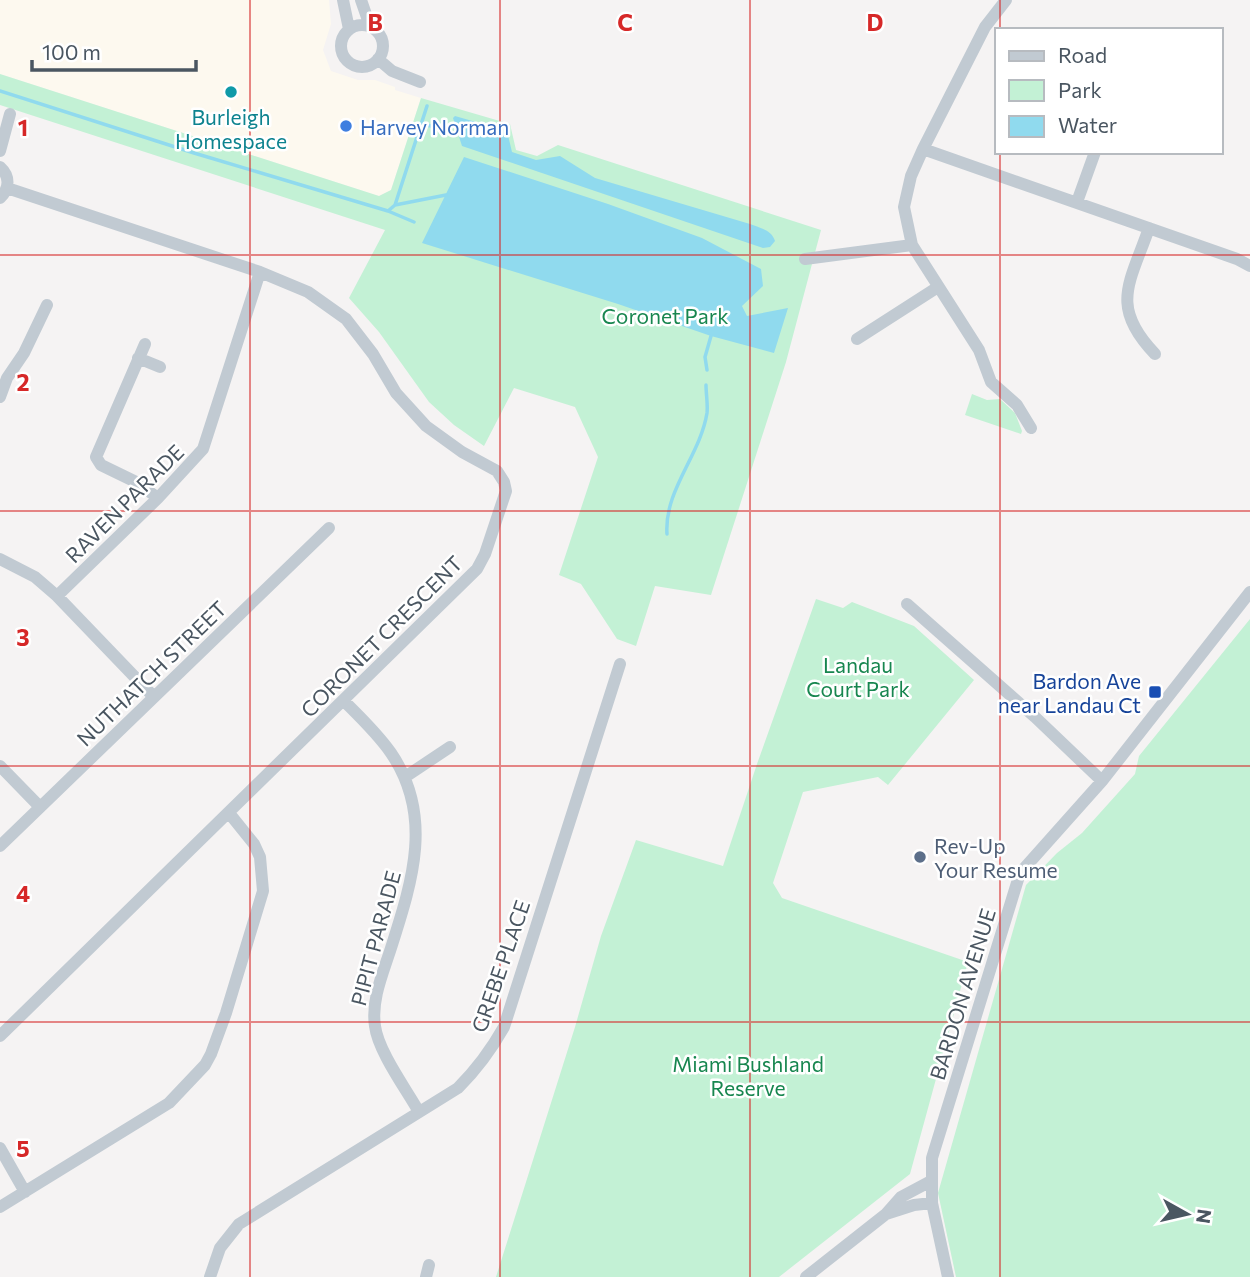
<svg xmlns="http://www.w3.org/2000/svg" width="1250" height="1277" viewBox="0 0 1250 1277" font-family="Commissioner,sans-serif">
<rect width="100%" height="100%" fill="#f5f3f3"/>
<!-- commercial -->
<path fill="#fdf9ef" d="M0 0H329L331 24 323 50 331 71 358 80H375L395 87V90L421 98 391 190 379 196 0 74Z"/>
<!-- green -->
<path fill="#c3f1d5" d="M0 74 379 196 391 190 421 98 510 124 516 150 537 156 558 145 821 230 786 362 711 595 655 586 636 646 617 639 581 584 559 575 598 457 575 407 514 388 484 446 454 425 429 402 379 332 349 298 385 230 0 105Z
M972 394 987 400 1000 399 1015 413 1022 431 1021 434 965 415Z
M816 599 843 608 852 602 914 626 974 680 888 785 878 777 803 792 773 883 782 898 968 962 910 1174 779 1277H496L575 1027 601 936 636 840 723 866 757 764Z
M1250 619V1277H956L938 1193 1026 885 1057 853 1082 833 1135 774 1139 756Z"/>
<!-- water -->
<path fill="#90daee" d="M455 116 507 131 512 152 536 160 560 156 595 178 750 224C760 228 772 230 775 241L770 247 763 248 462 146 453 118Z
M464 157 608 204 702 238 761 269 763 286 742 306 747 316 788 308 774 353 711 336 618 304 422 243Z"/>
<g fill="none" stroke-linecap="round" stroke-linejoin="round">
<!-- stream -->
<path stroke="#90daee" stroke-width="3.5" d="M0 91 194 153 388 211 395 205 427 106
M422 124 440 128
M395 205 446 195
M388 211 414 222
M707 370 705 357 711 336
M667 534C664 490 700 456 707 413 708 404 706 394 706 385"/>
<!-- minor -->
<path stroke="#c1cad2" stroke-width="12" d="M343 0 349 29
M361 0 370 26
M1006 0 985 27 923 149 911 176 904 207 912 245 979 350 991 382 1017 405 1031 428
M341 46a21 21 0 1 1 42 0a21 21 0 1 1-42 0Z
M378 59 392 71 420 82
M923 149 1237 259 1250 266
M0 151 10 114
M0 167C10 176 10 188 0 198
M1077 202 1095 152
M1149 228C1130 283 1109 306 1155 354
M805 259 912 245
M857 339 938 287
M145 344 96 457 101 465 136 482 158 498
M138 358 160 367
M0 397 7 378 24 353 47 305
M0 559 35 577 57 596 154 697
M57 596 158 498 203 449 260 272
M907 604 1035 717 1102 781
M344 701C360 717 378 734 391 753 434 816 412 882 391 948 383 973 371 1000 375 1026 378 1051 406 1089 419 1112
M0 766 40 807
M405 777 450 747
M0 846 329 528
M0 1036 477 569 485 554 506 491 504 482 497 471 462 452 426 426 396 393 373 354 346 319 308 292 260 272 7 188
M0 1148 25 1192
M0 1207 169 1103 205 1065 211 1054 226 1013 263 891 260 857 254 844 229 813
M886 1214 914 1205 932 1203
M210 1277 220 1248 239 1224 458 1088C477 1069 491 1050 504 1027L620 664
M426 1277 429 1265
M806 1277 886 1214 901 1197 931 1181
M948 1277 932 1203V1158L1020 873 1102 781 1250 592"/>
</g>
<!-- grid -->
<path fill="none" stroke="#d62828" stroke-width="2" stroke-opacity="0.55" d="M250 0V1277M500 0V1277M750 0V1277M1000 0V30M1000 152V1277M0 255H1250M0 511H1250M0 766H1250M0 1022H1250"/>
<!-- markers -->
<circle fill="#0f9aa8" stroke="#fff" stroke-width="2.5" cx="231" cy="92" r="7"/>
<circle fill="#3f7fe0" stroke="#fff" stroke-width="2.5" cx="346" cy="126" r="7"/>
<rect fill="#1a4fb4" stroke="#fff" stroke-width="2.5" x="1148" y="685" width="14" height="14" rx="3.5"/>
<circle fill="#5c6f8a" stroke="#fff" stroke-width="2.5" cx="920" cy="857" r="7"/>
<g text-anchor="middle" dominant-baseline="central" stroke-width="5" stroke-linejoin="round" paint-order="stroke">
<!-- culture labels -->
<g font-size="21" fill="#0d838f" stroke="#fff">
<text x="231" y="116">Burleigh<tspan x="231" dy="24">Homespace</tspan></text>
</g>
<!-- shop labels -->
<g font-size="21" fill="#366cbe" stroke="#fff" text-anchor="start">
<text x="360" y="126">Harvey Norman</text>
</g>
<!-- park labels -->
<g font-size="21" fill="#17864f" stroke="#fff">
<text x="665" y="315">Coronet Park</text>
<text x="858" y="664">Landau<tspan x="858" dy="24">Court Park</tspan></text>
<text x="748" y="1063">Miami Bushland<tspan x="748" dy="24">Reserve</tspan></text>
</g>
<!-- street labels -->
<g font-size="21" fill="#4a5661" stroke="#fff">
<text transform="translate(124 503) rotate(-45)">RAVEN PARADE</text>
<text transform="translate(381 636) rotate(-45)">CORONET CRESCENT</text>
<text transform="translate(151 673) rotate(-44)">NUTHATCH STREET</text>
<text transform="translate(375 938) rotate(-75)">PIPIT PARADE</text>
<text transform="translate(500 966) rotate(-71)">GREBE PLACE</text>
<text transform="translate(962 994) rotate(-73)">BARDON AVENUE</text>
</g>
<!-- transit labels -->
<g font-size="21" fill="#164399" stroke="#fff" text-anchor="end">
<text x="1141" y="680">Bardon Ave<tspan x="1141" dy="24">near Landau Ct</tspan></text>
</g>
<!-- service labels -->
<g font-size="21" fill="#4e5e75" stroke="#fff" text-anchor="start">
<text x="934" y="845">Rev-Up<tspan x="934" dy="24">Your Resume</tspan></text>
</g>
</g>
<g font-size="23" text-anchor="middle" font-weight="bold" fill="#d62828" stroke="#fff" stroke-width="5" stroke-linejoin="round" paint-order="stroke">
<text x="375" y="31">B</text>
<text x="625" y="31">C</text>
<text x="875" y="31">D</text>
<text x="23" y="136">1</text>
<text x="23" y="391">2</text>
<text x="23" y="646">3</text>
<text x="23" y="902">4</text>
<text x="23" y="1157">5</text>
</g>
<!-- legend -->
<rect x="995" y="28" width="228" height="126" fill="#ffffff" stroke="#b7bbc0" stroke-width="2"/>
<rect x="1009" y="51" width="35" height="10" fill="#c1cad2" stroke="#b7bbc0" stroke-width="2"/>
<text x="1058" y="63" font-size="21" fill="#4a5661">Road</text>
<rect x="1009" y="80" width="35" height="21" fill="#c3f1d5" stroke="#b7bbc0" stroke-width="2"/>
<text x="1058" y="98" font-size="21" fill="#4a5661">Park</text>
<rect x="1009" y="116" width="35" height="21" fill="#90daee" stroke="#b7bbc0" stroke-width="2"/>
<text x="1058" y="133" font-size="21" fill="#4a5661">Water</text>
<!-- north arrow -->
<g transform="translate(1187 1214) rotate(98)" stroke="#ffffff" stroke-width="5" paint-order="stroke">
<path d="M0-5L12 26L0 18L-12 26Z" fill="#4a5661"/>
<text y="-10" font-size="19" font-weight="bold" text-anchor="middle" fill="#4a5661">N</text>
</g>
<!-- scale -->
<path d="M32 60v10h164v-10" fill="none" stroke="#4a5661" stroke-width="3.5"/>
<text x="42" y="60" font-size="21" fill="#4a5661" stroke="#ffffff" stroke-width="5" paint-order="stroke">100 m</text>
</svg>
